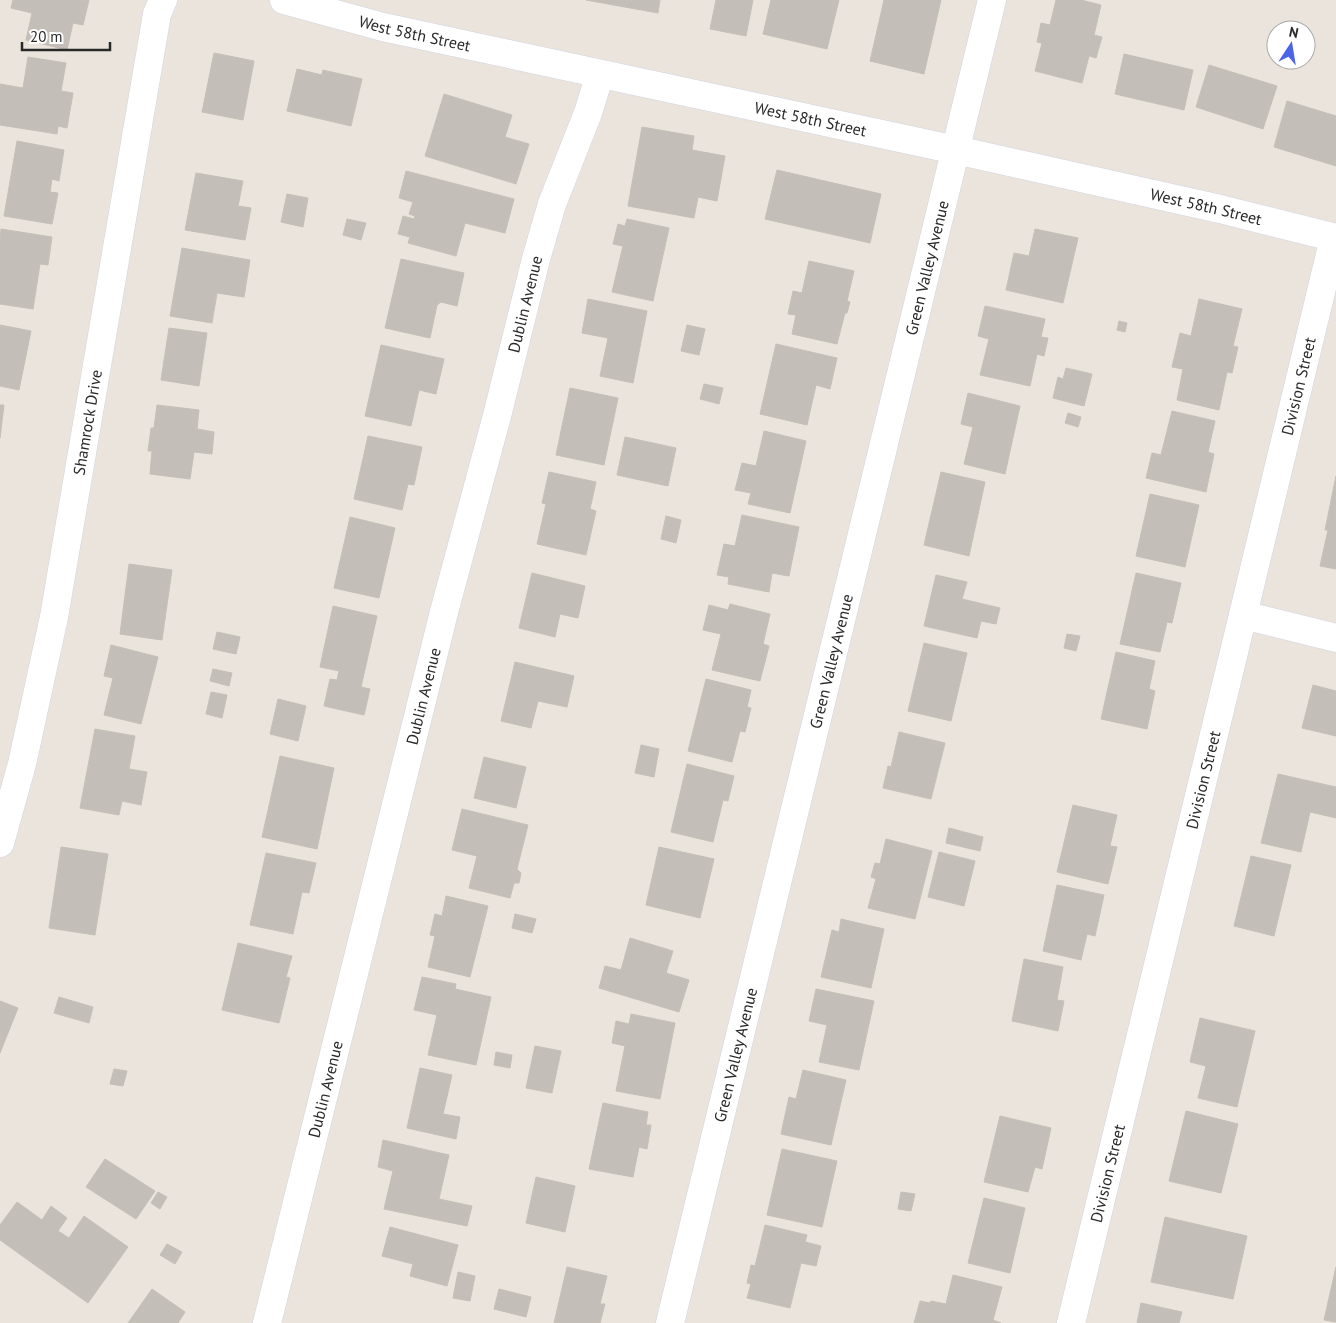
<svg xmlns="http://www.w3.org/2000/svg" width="1336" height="1323" viewBox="0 0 1336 1323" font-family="'PT Sans',sans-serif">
<rect width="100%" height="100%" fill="#eae4dc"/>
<!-- building -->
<path fill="#c3beb8" stroke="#c5c0b6" d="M13 0H89L83 25 73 23 67 50 26 40 32 13 11 8Z
M586 0H660L658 13Z
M716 0H753L746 36 710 29Z
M771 0H839L827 49 763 34Z
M884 0H941L924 74 870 61Z
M1056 0H1081L1101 5 1094 35 1102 37 1096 58 1089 56 1082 83 1035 71 1042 43 1037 42 1041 23 1050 25Z
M214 53 254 61 243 120 202 112Z
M1124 54 1193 70 1184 110 1115 94Z
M28 57 66 63 61 91 73 93 67 128 58 126 57 134 0 125V84L23 88Z
M1209 65 1277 86 1263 129 1196 107Z
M297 69 322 75 323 70 362 79 351 126 287 111Z
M444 94 512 115 505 137 529 144 516 184 425 156Z
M1287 101 1336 116V166L1274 147Z
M642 127 694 136 692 150 725 156 717 201 698 197 694 218 628 206Z
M17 141 64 150 59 181 52 179 50 192 58 193 52 224 4 216Z
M777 170 881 194 870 243 765 219Z
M406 171 514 199 505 233 465 223 456 256 408 243 410 237 398 234 403 216 414 219 415 216 409 214 413 202 399 198Z
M196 173 243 181 238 206 251 208 245 240 185 230Z
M287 194 308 198 303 227 281 222Z
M347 219 366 223 361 240 343 235Z
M627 219 669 228 653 301 612 292 623 246 613 244 618 224 625 226Z
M1 229 52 237 48 265 40 264 33 309 0 304V240Z
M1035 229 1078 238 1063 303 1006 290 1014 253 1029 256Z
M182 248 250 260 244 297 217 293 212 323 170 316Z
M401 259 464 273 457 306 441 302 437 305 430 338 385 328Z
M809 261 854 271 847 301 850 302 847 313H845L837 344 792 334 796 315 788 314 793 291 802 293Z
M588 299 647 311 633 383 600 376 608 338 582 333Z
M1199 299 1242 309 1233 346 1238 347 1232 373 1227 372 1219 410 1177 400 1183 369 1172 367 1180 333 1191 336Z
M985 306 1045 319 1041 337 1048 338 1044 356 1037 354 1030 386 980 375 989 339 978 336Z
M1119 321 1127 323 1125 332 1117 330Z
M0 325 31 331 19 390 0 386Z
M687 325 705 329 699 355 681 351Z
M169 328 207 333 199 386 161 380Z
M776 344 837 358 830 389 816 385 807 425 760 414Z
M381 345 444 359 436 394 419 390 411 426 365 416Z
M1066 368 1092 374 1084 406 1053 398 1058 377 1063 379Z
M704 384 723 388 719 404 700 399Z
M570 388 618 398 604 465 556 455Z
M968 393 1020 406 1005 474 964 464 973 427 961 424Z
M0 405H4L0 438Z
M157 405 199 410 197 429 214 432 212 454 194 452 190 479 150 474 152 451H148L151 428H154Z
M1172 411 1215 421 1208 452 1214 454 1206 492 1146 478 1152 453 1161 455Z
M1068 413 1081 417 1078 427 1065 423Z
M764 431 806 441 790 513 748 504 751 493 735 490 742 463 756 466Z
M368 436 422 447 414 485 408 484 402 510 354 499Z
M625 437 676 448 668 486 617 475Z
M549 472 596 482 590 509 596 511 586 555 537 544 546 504 542 503Z
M941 472 985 482 969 556 924 545Z
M1336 476V569L1320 566 1328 530H1325Z
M1150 494 1199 505 1185 567 1136 556Z
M742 515 799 527 789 576 772 573 769 592 728 584 729 577 717 575 724 544 735 546Z
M666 516 681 520 676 543 661 539Z
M350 517 395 528 379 598 334 588Z
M129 564 172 570 162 640 120 634Z
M532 573 585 586 578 618 560 614 555 637 519 628Z
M1136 573 1181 583 1172 623 1167 622 1160 652 1120 644Z
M936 575 967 582 962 599 1000 608 996 624 981 621 977 638 924 626Z
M730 604 770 614 763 644 769 646 760 681 712 670 721 634 703 630 709 605 728 610Z
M333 606 377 616 361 687 370 689 364 715 324 706 330 679 337 680 339 671 320 667Z
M217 632 240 637 236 654 213 649Z
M1067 634 1080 636 1076 651 1064 648Z
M924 643 967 653 951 721 908 711Z
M111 645 158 657 141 724 104 715 113 678 104 676Z
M1116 652 1155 661 1149 689 1155 691 1147 729 1101 719Z
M515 662 574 676 567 707 538 701 531 728 501 721Z
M213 669 232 673 229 686 210 681Z
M706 679 751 690 747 707 751 708 745 732 740 731 732 762 688 751Z
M1313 685 1336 691V736L1302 728Z
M211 692 227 695 222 718 206 714Z
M278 699 306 706 298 741 270 734Z
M95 729 135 736 129 769 147 772 141 805 122 801 119 815 80 808Z
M899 732 945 743 931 799 883 788 888 766 891 767Z
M641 745 659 749 654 777 635 773Z
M280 756 334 768 317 849 262 837Z
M484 757 526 767 516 808 474 798Z
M687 764 734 776 728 801 723 800 713 842 671 832Z
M1278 774 1336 787V818L1310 812 1301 852 1261 843Z
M1073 805 1117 815 1110 846 1117 847 1108 884 1057 872Z
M462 809 528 825 517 869 521 873 519 883H514L510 898 469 888 477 856 452 850Z
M949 828 983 837 980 851 946 843Z
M886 839 932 851 915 919 868 908 876 879 871 877 875 863 880 864Z
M61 847 108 854 95 935 49 928Z
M659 847 714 859 700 918 646 905Z
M939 852 975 861 964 906 928 897Z
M266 853 316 863 309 893 302 892 293 934 250 925Z
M1251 856 1291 865 1274 936 1234 926Z
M1057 885 1104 895 1095 936 1087 934 1081 960 1043 951Z
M446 896 488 906 470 977 428 967 435 936 430 935 435 914 442 916Z
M515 914 536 919 532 933 512 928Z
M841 919 884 929 871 988 821 977 832 930 839 932Z
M630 938 673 951 666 973 689 980 679 1012 599 988 605 966 621 970Z
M238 943 292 956 286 977 290 978 279 1023 222 1010Z
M1024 959 1063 967 1057 1000 1064 1001 1058 1031 1012 1021Z
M422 977 456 984 455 989 491 997 476 1065 428 1055 437 1015 414 1010Z
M816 989 874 1001 859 1070 819 1062 827 1025 809 1021Z
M59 997 93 1007 89 1023 54 1013Z
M0 1001 18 1008 0 1053Z
M631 1014 675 1023 660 1099 616 1091 625 1046 612 1043 616 1021 629 1024Z
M1200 1018 1255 1031 1237 1107 1198 1098 1206 1066 1190 1062Z
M535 1046 561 1051 552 1093 526 1088Z
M496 1052 512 1055 510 1068 494 1065Z
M420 1068 452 1075 443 1114 460 1117 456 1139 407 1128Z
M114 1069 127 1071 123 1086 110 1084Z
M803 1070 846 1080 831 1145 781 1134 789 1097 796 1099Z
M603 1103 648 1112 646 1125H651L647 1149 639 1147 633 1177 589 1169Z
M1186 1111 1238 1124 1221 1193 1169 1181Z
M1000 1116 1051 1128 1042 1169 1035 1167 1028 1192 984 1182Z
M383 1140 449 1155 439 1199 472 1206 467 1226 384 1209 393 1171 378 1167Z
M782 1149 837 1161 822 1227 767 1215Z
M105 1159 155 1191 136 1219 86 1187Z
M536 1177 575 1186 565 1232 526 1223Z
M158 1192 167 1197 160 1209 151 1203Z
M901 1192 915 1194 911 1211 898 1209Z
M984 1198 1025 1208 1010 1273 968 1263Z
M17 1202 42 1220 51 1206 67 1218 58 1231 69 1238 84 1216 128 1247 88 1303 0 1240V1225Z
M1165 1217 1247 1236 1233 1299 1151 1282Z
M765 1225 807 1235 805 1242 821 1246 816 1266 801 1263 790 1308 747 1298 751 1284 747 1283 751 1265 755 1266Z
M390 1227 458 1245 447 1286 410 1276 413 1264 382 1256Z
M167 1244 182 1252 175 1264 160 1255Z
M567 1267 607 1276 600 1304H605L600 1323H554Z
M1336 1267V1322L1324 1320Z
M458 1272 475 1276 470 1301 453 1298Z
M953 1275 1002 1287 993 1320 1001 1323H914L920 1301 930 1303 931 1301 946 1304Z
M152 1289 185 1312 178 1323H128Z
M499 1289 531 1297 526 1317 494 1309Z
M1141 1303 1182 1312 1179 1323H1137Z"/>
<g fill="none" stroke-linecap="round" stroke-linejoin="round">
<defs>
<g id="minor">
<path id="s1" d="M284 0 383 27 956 150 1220 209 1336 238"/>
<path d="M1243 615 1336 638"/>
<path id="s2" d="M0 843 22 764 54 617 157 14 163 0"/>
<path id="s3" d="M267 1323 444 612 497 416 536 259 552 204 588 113 600 74"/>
<path id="s4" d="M670 1323 992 0"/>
<path id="s5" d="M1071 1323 1243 615 1334 238"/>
</g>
</defs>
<!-- minor casing -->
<use href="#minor" stroke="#d2d4e1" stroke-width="29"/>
<!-- minor -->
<use href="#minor" stroke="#fff" stroke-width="28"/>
</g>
<g text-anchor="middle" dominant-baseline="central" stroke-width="4" stroke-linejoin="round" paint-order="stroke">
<!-- street labels -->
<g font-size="16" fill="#292929" stroke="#fff">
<text stroke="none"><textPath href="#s1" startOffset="135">West 58th Street</textPath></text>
<text stroke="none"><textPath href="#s1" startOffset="540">West 58th Street</textPath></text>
<text stroke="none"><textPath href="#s1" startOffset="945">West 58th Street</textPath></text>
<text stroke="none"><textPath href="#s4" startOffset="1086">Green Valley Avenue</textPath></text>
<text stroke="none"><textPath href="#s3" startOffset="1051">Dublin Avenue</textPath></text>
<text stroke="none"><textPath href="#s5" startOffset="964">Division Street</textPath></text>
<text stroke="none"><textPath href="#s2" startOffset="430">Shamrock Drive</textPath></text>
<text stroke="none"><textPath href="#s4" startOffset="681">Green Valley Avenue</textPath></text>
<text stroke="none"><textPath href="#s3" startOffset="646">Dublin Avenue</textPath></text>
<text stroke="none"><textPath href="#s5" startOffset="559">Division Street</textPath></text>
<text stroke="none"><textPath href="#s4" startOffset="276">Green Valley Avenue</textPath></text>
<text stroke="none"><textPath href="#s3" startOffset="241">Dublin Avenue</textPath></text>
<text stroke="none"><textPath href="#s5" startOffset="154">Division Street</textPath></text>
</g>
</g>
<!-- north arrow -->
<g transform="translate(1291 45) rotate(12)"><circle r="24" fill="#ffffff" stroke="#a9a9a9"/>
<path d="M0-4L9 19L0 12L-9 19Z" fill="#4b65e8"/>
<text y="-8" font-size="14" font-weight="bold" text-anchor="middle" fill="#292929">N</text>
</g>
<!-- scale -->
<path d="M22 42v8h88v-8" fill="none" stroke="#292929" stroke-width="2.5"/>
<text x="30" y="42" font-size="15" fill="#292929" stroke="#ffffff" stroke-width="4" paint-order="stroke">20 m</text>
</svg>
